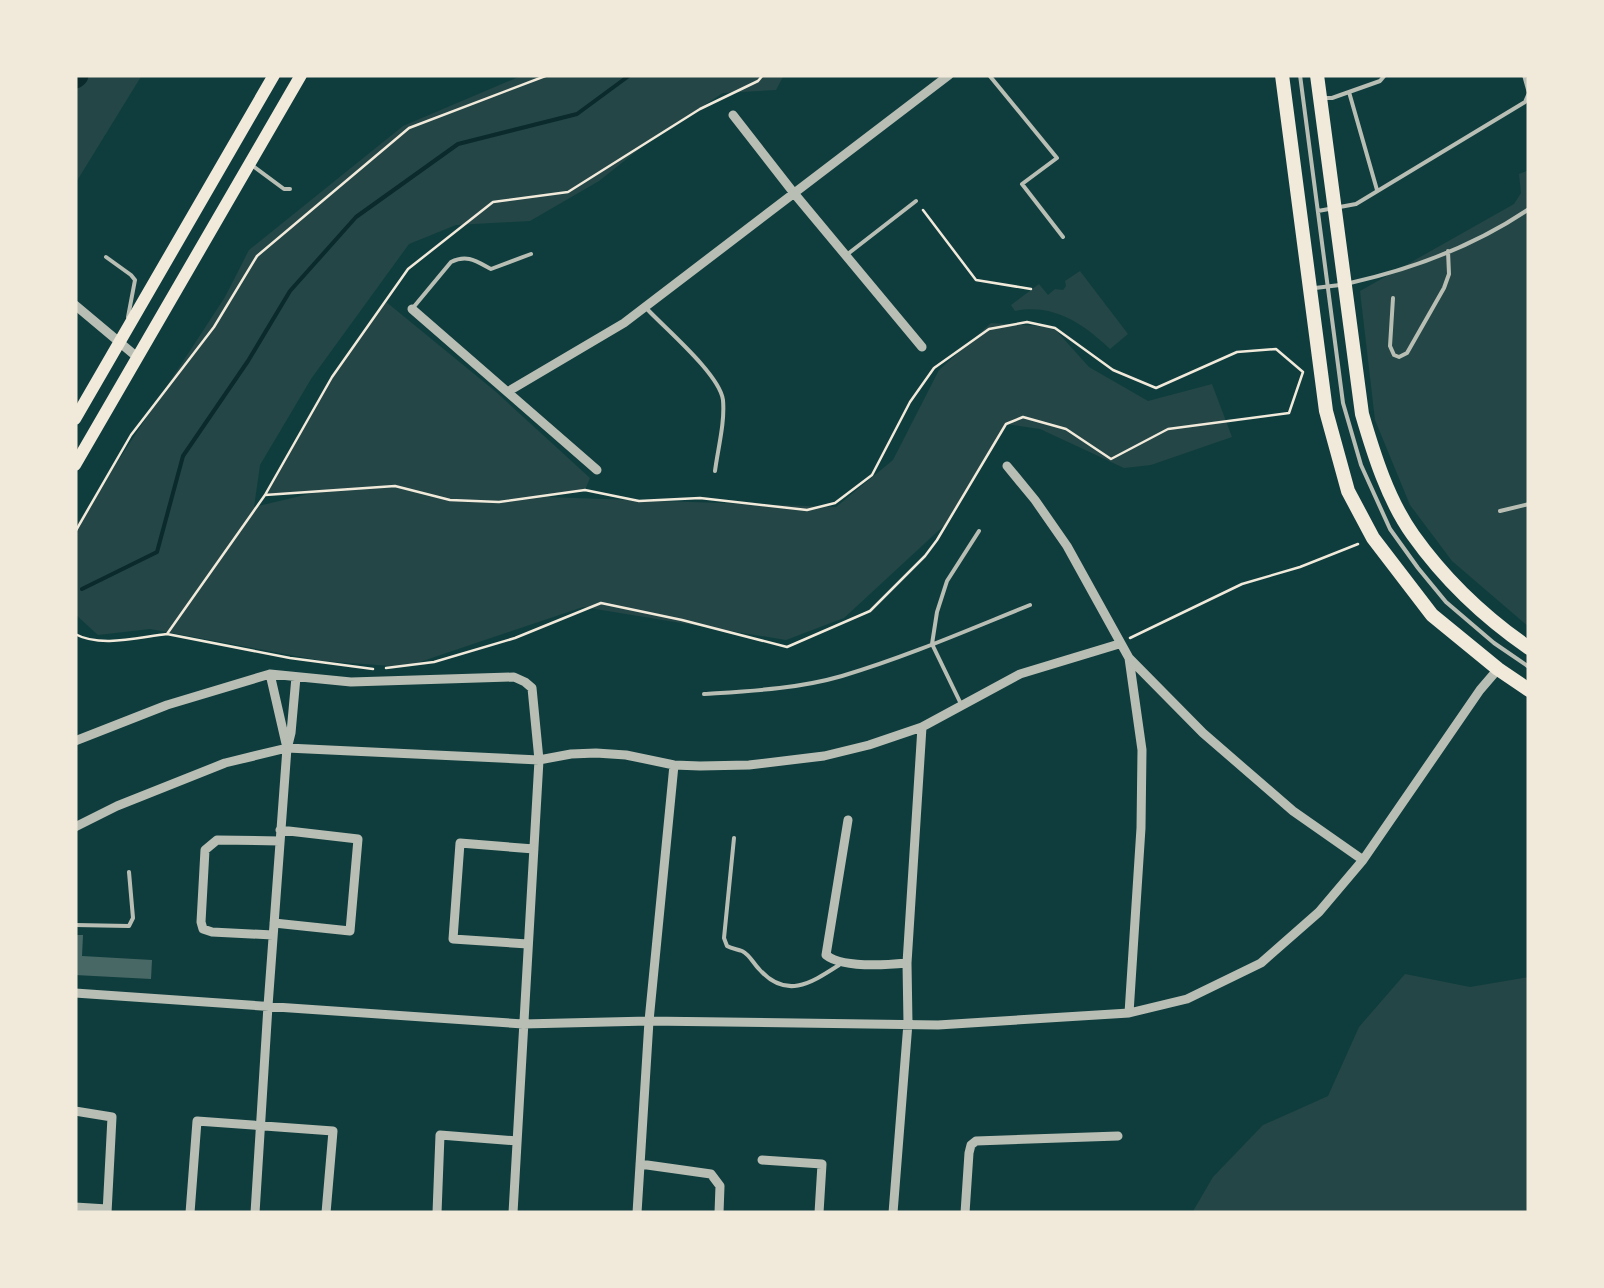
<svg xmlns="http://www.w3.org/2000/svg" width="1604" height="1288" viewBox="0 0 1604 1288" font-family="'PT Sans Narrow',sans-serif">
<rect width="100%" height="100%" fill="#0f3d3e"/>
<!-- green -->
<path fill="#244646" d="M75 75H142L75 184Z
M523 75H784L776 90 723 93 653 138 599 181 530 221 456 225 409 244 311 379 260 465 254 507 313 493 265 495 332 378 385 301 495 391 590 478 585 490 547 497 836 507 893 460 939 370 991 323 1053 327 1089 367 1148 401 1212 384 1232 437 1151 465 1124 468 1040 429 1006 424 950 520 844 618 786 640 583 607 405 667 323 661 150 629 98 635 75 614V527L225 297 249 250 403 126Z
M1529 170V627L1452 561 1410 505 1375 420 1360 291 1514 204 1521 193 1519 174Z
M1080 271 1128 334 1110 349C1084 324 1053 303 1015 311L1011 305 1039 284 1048 295 1055 289 1063 290 1066 286 1065 281Z
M1405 974 1470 987 1529 977V1213H1192L1213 1177 1263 1125 1328 1096 1359 1027Z"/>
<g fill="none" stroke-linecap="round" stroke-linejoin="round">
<!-- stream -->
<path stroke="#0a2a2b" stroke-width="4" d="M82 589 157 552 183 456 248 361 290 291 356 217 458 144 577 114 630 75"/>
<!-- river -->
<path stroke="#0a2a2b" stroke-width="25" d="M75 76 76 75"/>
</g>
<!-- building -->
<path fill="#486865" d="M75 935H83L82 956 152 960 151 979 75 975Z"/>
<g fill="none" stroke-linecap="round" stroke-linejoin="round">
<!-- path -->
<path stroke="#f1e9da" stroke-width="2.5" d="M923 210 976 280 1031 289
M265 495 395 486 450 500 499 502 585 490 639 501 700 498 807 510 835 503 872 475 910 402 934 368 989 329 1027 322 1055 328 1113 370 1156 388 1237 352 1276 349 1303 372 1289 413 1168 429 1111 459 1066 429 1023 417 1006 424 937 540 925 556 870 611 787 647 682 620 601 603 515 638 434 662 386 668
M75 532 131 435 214 327 257 256 409 128 548 75
M75 634C101 648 139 637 167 634L265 495 332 377 408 269 493 202 568 192 700 109 758 81 763 75
M167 634 290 658 373 669
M1130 638 1242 584 1300 567 1358 544"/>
<!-- service -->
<path stroke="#b8beb3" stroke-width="4" d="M989 75 1057 158 1022 184 1063 237
M1300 75 1343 403 1361 465 1390 529 1418 568 1446 602 1494 643 1529 667
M1349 92 1377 190
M1323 98H1332L1380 81 1385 75
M253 166 284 189H290
M1318 211 1356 204 1525 102 1529 93 1524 75
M849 253 916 201
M106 257 131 275 135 280 128 317
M1350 283C1412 269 1476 245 1529 209
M1315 288 1340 285
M1393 298 1390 346 1394 355 1399 357 1407 353 1444 288 1449 274 1448 251
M412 309 451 262C467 254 476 261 491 269L531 254
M648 310C666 329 720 375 723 400 725 423 718 448 715 471
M1500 511 1529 504
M704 694C750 691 797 689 842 676 906 657 968 630 1030 605
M961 704 932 644 937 612 947 581 979 531
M734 838 724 938 727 946C732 949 737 949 742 951 750 955 753 963 759 969 786 1000 811 983 839 965
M75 925 129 926 133 918 129 872"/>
<!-- minor -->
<path stroke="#b8beb3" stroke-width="9" d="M733 115 793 192 922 347
M75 305 137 357
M412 309 597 470
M509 391 624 323 949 75
M1007 466 1035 500 1067 546 1129 658 1203 733 1293 811 1363 860
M1129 658 1142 750 1141 828 1129 1013
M75 741 167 705 270 674 351 682 514 677 525 682 532 688 539 760 513 1213
M288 745 291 733 296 677
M848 820 826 955C842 968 886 965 907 963
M75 827 117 806 225 763 287 748 539 760 571 754 596 753 626 755 674 765 700 766 749 765 824 756 869 745 922 727 1020 674 1119 644
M274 923 350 931 358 839 280 830
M273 935 212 932 203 929 201 922 205 850 217 840 280 841
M528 944 453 939 460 843 534 849
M75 993 523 1024 649 1021 938 1025 1129 1013 1187 999 1261 963 1319 912 1363 860 1480 690 1498 669
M75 1111 112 1117 107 1213
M762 1160 822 1164 819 1213
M640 1164 711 1174 720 1186 719 1213
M75 1207 107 1209
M190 1213 197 1121 333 1131 326 1213
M255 1213 268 1006 287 748 270 674
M437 1213 440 1135 517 1141
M637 1213 649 1021 674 765
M893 1213 908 1023 907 963 922 727
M965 1213 969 1153 971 1145 976 1141 1118 1136"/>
<!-- secondary -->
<path stroke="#f1e9da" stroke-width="12" d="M75 419 274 75
M75 465 301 75"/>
<!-- primary -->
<path stroke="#f1e9da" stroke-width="14" d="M1282 75 1326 411 1348 491 1373 538 1432 615 1498 669 1529 690
M1317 75 1362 414C1374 455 1388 500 1413 535 1445 580 1484 617 1529 648"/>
</g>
<!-- border -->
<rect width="1604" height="1288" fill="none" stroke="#f1e9da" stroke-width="155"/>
</svg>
